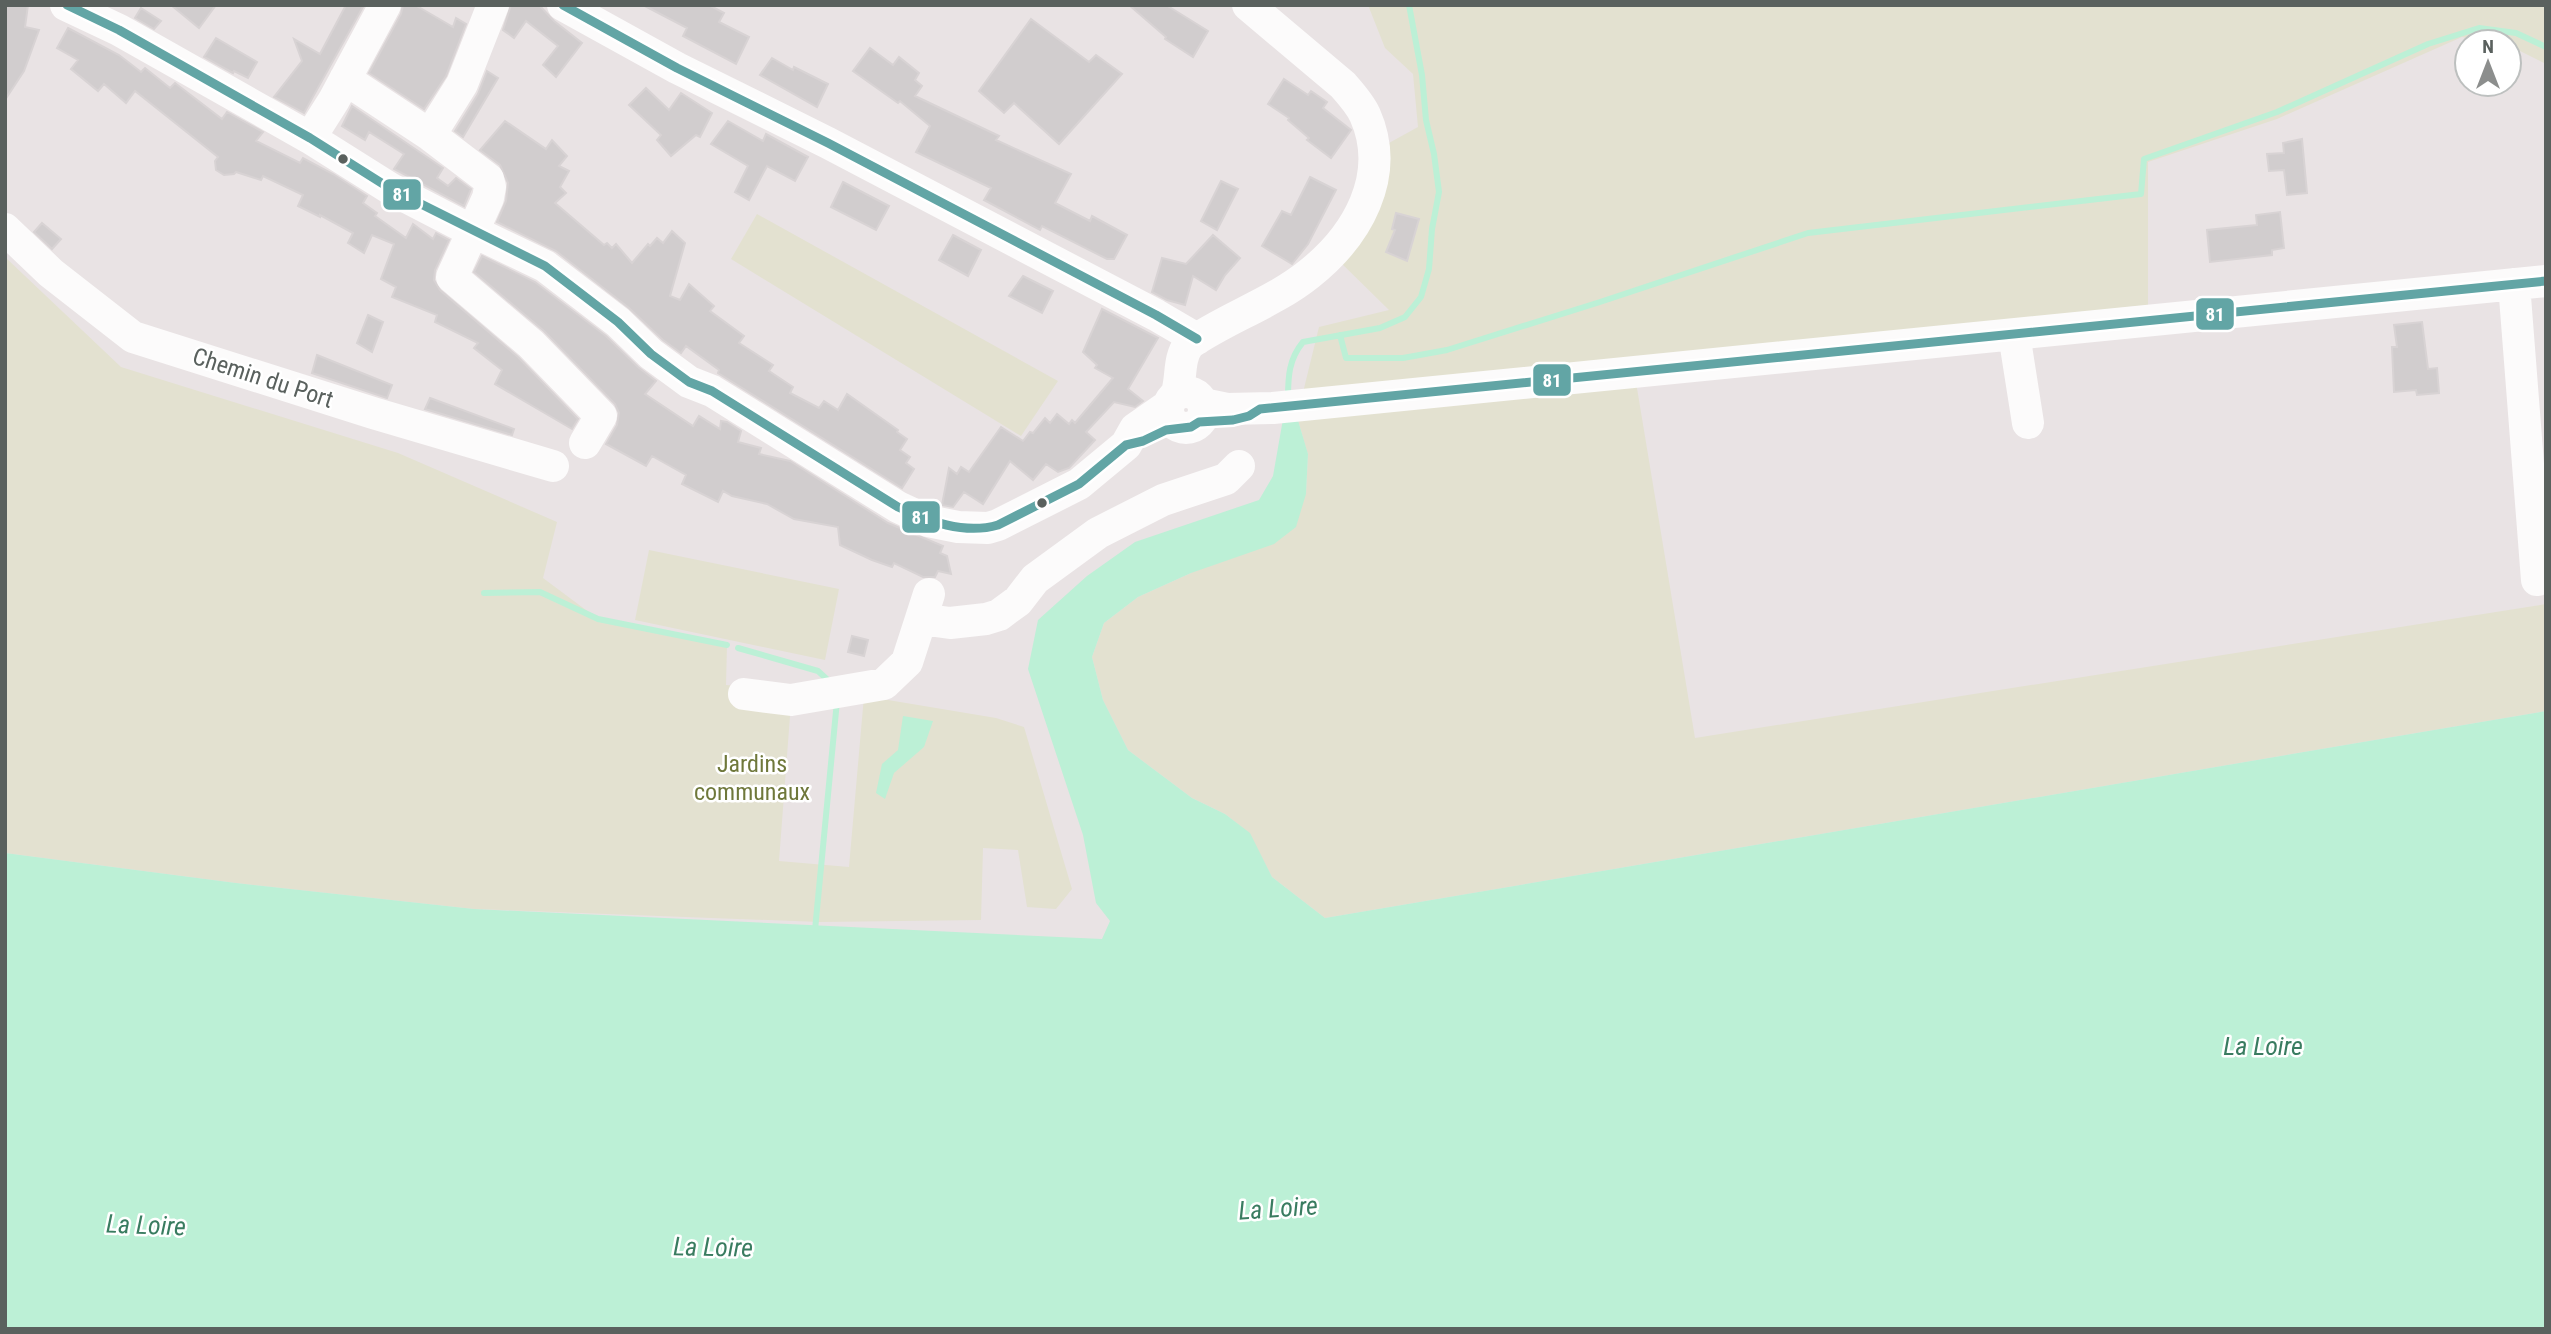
<svg xmlns="http://www.w3.org/2000/svg" width="2551" height="1334" viewBox="0 0 2551 1334" font-family="'Roboto Condensed',sans-serif">
<rect width="100%" height="100%" fill="#e9e3e4"/>
<!-- green -->
<path fill="#e3e1d0" d="M1368 5H2546V64L2518 50 2509 48V42H2485L2462 37 2277 119 2148 162V305L1632 358 1695 738 2546 604V711L1325 918 1272 877 1249 833 1225 814 1192 798 1128 750 1103 700 1092 657 1104 623 1138 597 1191 573 1306 494 1308 455 1297 417 1319 327 1389 310 1337 259 1384 185 1389 143 1418 127 1413 74 1385 48Z
M757 214 1058 381 1021 436 731 259Z
M5 257 121 367 398 453 557 522 543 578 598 619 727 645 726 685 792 690 779 861 849 867 864 696 996 718 1024 727 1072 889 1056 909 1027 907 1018 850 983 848 981 920 820 922 474 909 236 883 5 853Z
M649 550 839 589 825 660 635 620Z"/>
<!-- water -->
<path fill="#bcf0d6" d="M1297 417 1308 454 1306 494 1296 527 1274 544 1191 573 1138 597 1104 623 1092 657 1103 700 1128 750 1192 798 1225 814 1250 833 1272 877 1325 918 2546 711V1329H5V853L236 883 474 909 1102 939 1110 921 1096 903 1083 835 1028 669 1038 620 1087 576 1135 542 1259 500 1273 476 1283 419Z
M903 716 933 721 924 747 894 773 885 799 876 793 882 764 898 750Z"/>
<g fill="none" stroke-linecap="round" stroke-linejoin="round">
<!-- stream -->
<path stroke="#bcf0d6" stroke-width="6" d="M1340 335 1346 358H1403L1447 350 1600 302 1808 233 2141 194 2144 159 2277 112 2428 44 2479 28 2516 33 2546 47
M1288 398C1288 376 1289 359 1303 342L1380 328 1405 317 1421 297 1429 269 1432 229 1439 192 1434 154 1426 120 1422 75 1409 5
M484 593 540 592 598 619 727 645
M738 648 818 671 830 682
M815 930 837 701"/>
</g>
<!-- building -->
<path fill="#d1cdce" stroke="#d8d3d4" stroke-width="2" d="M5 5H28L25 27 39 30 24 71 5 100Z
M171 5H216L199 28Z
M346 5H364L304 113 274 97 302 61 294 39 320 54Z
M403 5H415L453 27 456 18 466 24 446 76 424 109 369 73 401 14Z
M511 5H539L554 21 582 43 556 77 543 65 558 46 526 21 514 38 503 30Z
M643 5H709L724 13 719 22 749 37 736 64 683 36 687 28Z
M1129 5H1166L1208 31 1193 57 1165 39 1166 37Z
M141 8 161 21 154 29 135 18Z
M1031 19 1089 62 1096 55 1122 74 1059 144 1014 103 1004 113 979 91Z
M68 28 119 55 141 72 145 68 170 88 175 83 222 119 227 112 263 132 256 141 300 163 303 158 333 174 367 196 363 203 377 213 375 216 406 238 413 224 433 239 436 233 449 240 435 270 434 280 440 290 518 357 578 419 572 429 495 384 502 370 474 348 478 343 435 322 437 315 392 297 396 287 381 279 394 244 372 235 364 253 348 243 353 233 320 215V217L298 206 303 195 263 176 261 180 236 172 234 174 224 175 216 170 215 161 218 157 135 91 126 103 104 84 98 91 71 69 78 60 57 48Z
M216 38 257 62 248 78 234 71 233 73 204 57Z
M870 48 893 65 899 57 919 73 915 80 922 86 915 96 999 136 996 140 1071 174 1055 203 1090 221 1092 216 1127 235 1114 259H1107L1042 226 1040 230 984 200 991 188 916 152 930 126 900 101 898 103 853 71Z
M772 58 793 70 794 67 828 84 817 107 760 75Z
M487 71 498 78 463 137 455 131 478 94Z
M1284 79 1308 95 1311 91 1327 102 1323 108 1351 130 1331 158 1307 140 1309 138 1288 120 1289 118 1268 104Z
M646 88 669 110 681 93 712 113 700 137 696 135 671 156 657 140 661 135 629 105Z
M352 106 443 168 437 178 448 186 456 178 471 189 464 206 394 169 404 154 369 132 365 140 342 126Z
M505 121 546 149 552 140 567 156 559 166 569 171 560 187 566 193 555 203 604 245 607 243 612 248 616 244 632 263 648 244 650 246 657 238 663 243 672 231 685 243 670 296 680 300 689 284 714 306 710 311 744 336 739 343 773 365 769 371 793 387 790 393 819 408 824 401 838 410 847 394 898 430 897 432 907 439 900 450 910 457 906 463 914 469 902 488 718 373 719 370 686 346 681 353 663 340 629 308 556 251 497 222 506 201 508 183 500 165 480 150Z
M728 121 763 141 766 134 808 157 795 181 767 166 749 200 735 192 748 166 711 144Z
M2302 139 2307 193 2287 195 2284 170 2269 171 2267 154 2284 153 2283 143Z
M1310 177 1336 190 1308 244 1292 264 1262 246 1282 211 1291 215Z
M1221 181 1238 189 1217 230 1201 221Z
M843 182 889 206 876 230 831 207Z
M2280 212 2284 248 2272 250V255L2210 262 2207 230 2257 225 2256 215Z
M1396 213 1419 219 1407 261 1386 252 1395 230 1392 229Z
M42 223 61 239 52 249 34 232Z
M953 235 981 250 968 276 939 260Z
M1213 235 1240 258 1225 275 1216 290 1193 276 1185 305 1167 300 1152 292 1162 258 1186 264Z
M482 256 535 282 606 336 638 367 656 381 645 394 693 426 699 416 720 429 721 421 727 422 741 431 738 442 761 448 759 454 790 461 888 523 943 546 940 553 947 556 951 574 938 571 935 577H923L894 563 892 567 872 560 840 545 838 527 794 519 767 504 732 496 723 491 718 502 682 484 686 475 652 456 646 466 606 444 617 425 619 413 615 404 544 331 474 272Z
M1023 276 1053 291 1042 313 1009 296Z
M1102 309 1158 338 1128 389 1143 401 1135 407 1114 402 1086 432 1095 440 1069 468 1058 472 1046 464 1033 480 1010 461 983 504 964 492 953 507 942 505 949 468 957 474 961 467 969 472 1001 427 1023 441 1030 432 1033 433 1045 418 1050 423 1057 414 1069 424 1072 420 1075 423 1113 378 1095 368 1097 365 1083 352Z
M368 315 383 322 372 352 357 343Z
M2422 322 2428 369 2437 368 2439 393 2417 395 2416 390 2394 392 2392 347H2397L2394 325Z
M317 355 392 385 387 398 312 373Z
M430 398 514 429 512 435 425 409Z
M852 636 868 640 864 656 848 652Z"/>
<g fill="none" stroke-linecap="round" stroke-linejoin="round">
<!-- minor -->
<path stroke="#fcfbfb" stroke-width="32" d="M66 5 119 30 310 138 391 189 472 231 545 266 618 322 651 354 689 382 712 391 898 507 928 521 958 527 988 528 998 525 1079 484 1126 445 1135 429 1168 406
M563 5 677 68 828 143 1156 315 1197 339
M345 79 430 135 488 179 490 187 488 198 452 277 531 344 601 416 585 443
M430 135 462 84 493 5
M310 138 334 100 385 5
M5 229 51 273 133 337 373 413 553 466
M2514 284 2537 580
M2014 334 2028 423
M1168 410a18 18 0 1 1 36 0a18 18 0 1 1-36 0Z
M1177 393C1182 376 1178 359 1189 344 1226 318 1273 303 1309 274 1357 236 1392 176 1365 115 1360 104 1351 94 1343 85L1248 5
M1203 404 1227 409 1273 408 2546 281
M921 619 950 623 986 619 999 615 1018 601 1035 579 1098 533 1163 500 1226 479 1239 466
M744 694 791 700 884 684 907 662 929 594"/>
<defs>
<path id="bus-1" d="M67 5 119 30 310 138 391 189 545 266 618 322 651 354 689 382 712 391 898 507C928 521 964 535 998 525L1079 484 1126 445 1143 441 1166 430 1191 427 1199 422 1233 420 1249 416 1260 409 2546 281
M563 5 677 68 828 143 1156 315 1197 339"/>
</defs>
<!-- bus-1 casing -->
<use href="#bus-1" stroke="#fff" stroke-width="14"/>
<!-- bus-1 -->
<use href="#bus-1" stroke="#62a5a5" stroke-width="9"/>
</g>
<!-- markers -->
<g fill="#5a615e" stroke="#fff" stroke-width="2.5">
<circle cx="343" cy="159" r="6"/>
<circle cx="1042" cy="503" r="6"/>
</g>
<g text-anchor="middle" dominant-baseline="central" stroke-width="5" stroke-linejoin="round" paint-order="stroke">
<!-- street labels -->
<g font-size="24" fill="#5a615e" stroke="#fff">
<text transform="translate(263 378) rotate(18)">Chemin du Port</text>
</g>
<!-- park labels -->
<g font-size="24" fill="#6f783b" stroke="#fff">
<text x="752" y="764">Jardins<tspan x="752" dy="28">communaux</tspan></text>
</g>
<!-- water labels -->
<g font-size="26" font-style="italic" fill="#397c60" stroke="#fff">
<text x="2263" y="1046">La Loire</text>
<text transform="translate(1278 1208) rotate(-4)">La Loire</text>
<text transform="translate(146 1225) rotate(2)">La Loire</text>
<text transform="translate(713 1247) rotate(1)">La Loire</text>
</g>
</g>
<g stroke="#fff" stroke-width="2.5">
<rect x="382" y="178" width="40" height="33" rx="7" fill="#62a5a5"/>
<rect x="2195" y="297" width="40" height="34" rx="7" fill="#62a5a5"/>
<rect x="1532" y="363" width="40" height="34" rx="7" fill="#62a5a5"/>
<rect x="901" y="500" width="40" height="34" rx="7" fill="#62a5a5"/>
</g>
<g font-size="19" text-anchor="middle" font-weight="bold" fill="#fff">
<text x="402" y="201">81</text>
<text x="2215" y="321">81</text>
<text x="1552" y="387">81</text>
<text x="921" y="524">81</text>
</g>
<!-- border -->
<rect width="2551" height="1334" fill="none" stroke="#5a615e" stroke-width="14"/>
<!-- north arrow -->
<g transform="translate(2488 63)"><circle r="33" fill="#ffffff" stroke="#bdc0bf" stroke-width="2"/>
<path d="M0-5L12 26L0 18L-12 26Z" fill="#8c8e8d"/>
<text y="-10" font-size="19" font-weight="bold" text-anchor="middle" fill="#5a615e">N</text>
</g>
</svg>
